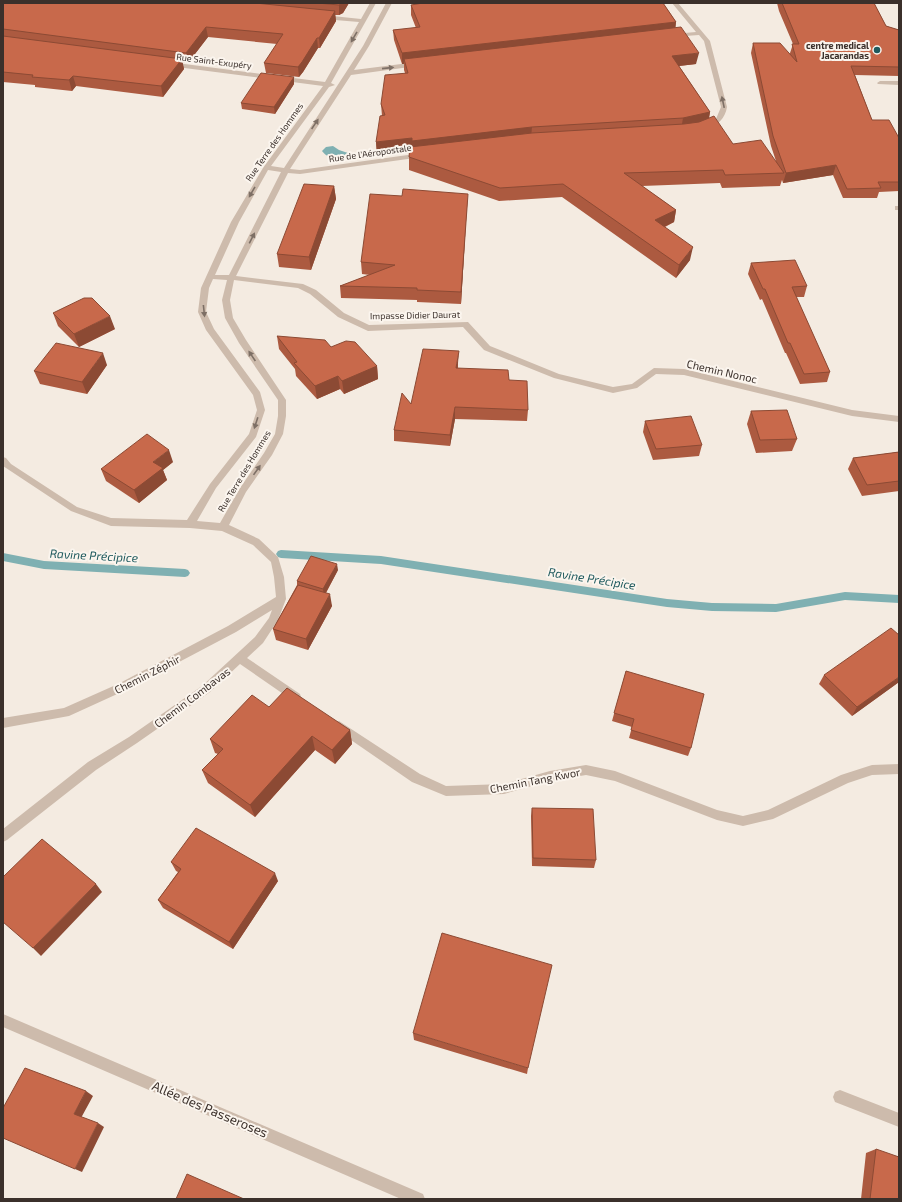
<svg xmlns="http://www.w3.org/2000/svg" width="902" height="1202" viewBox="0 0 902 1202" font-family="'Exo 2',sans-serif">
<rect width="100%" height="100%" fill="#f4ebe1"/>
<!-- water -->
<path fill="#7fb0b2" d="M333 146 339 150 348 153V156C340 162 328 159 322 151L326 147Z"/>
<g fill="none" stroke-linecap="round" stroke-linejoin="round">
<!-- stream -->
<path fill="#7fb0b2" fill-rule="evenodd" d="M281 550 381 556 667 599 712 603 776 604 845 592 899 595V603L845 600 776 612 712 611 667 607 381 564 281 558 278 557 276 554 278 551Z
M3 553 44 561 185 569 188 570 190 573 188 576 185 577 44 569 3 561Z"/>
<!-- minor -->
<path fill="#cdbbac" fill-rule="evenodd" d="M370 3H376L331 83 335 85 329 87 271 166 284 168 363 46 386 3H392L369 46 354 70 417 62 420 64 417 66 351 75 290 169 300 170 422 153 425 155 422 157 300 174 288 173 236 276 303 284 316 290 344 313 369 325 468 322 490 346 559 374 613 387 632 384 654 368 684 369 852 410 899 416V422L852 416 684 375 656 374 637 388 613 393 554 378 484 350 463 327 368 331 338 317 310 294 298 288 234 280 230 300 233 318 246 340 286 400V416L283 434 272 455 246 492 229 525 259 539 278 557 284 577 286 599 278 620 263 643 247 658 300 694 301 697 300 700 296 702 292 700 240 664 210 692 137 743 96 770 7 840 3 842V829L88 762 129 737 202 686 255 637 269 618 272 610 236 632 126 690 69 716 3 728V718L64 708 118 684 228 626 276 597 274 577 271 562 253 545 222 531 190 528 111 526 71 511 3 466V457L6 458 11 464 77 507 111 518 187 520 210 484 249 434 257 410 253 395 206 330 198 312 201 288 231 222 263 168 323 86 169 66 166 64 169 62 325 82 359 22 323 19 320 17 323 15 361 19ZM268 170 281 172 229 275H215L239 222ZM213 279 227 280 222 300 225 318 239 343 278 400V416L275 434 264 453 240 488 220 523 197 521 216 488 256 437 265 410 260 392 214 329 206 312 209 288Z
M672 3H678L710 41 727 107C725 119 718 124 708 129L703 128 716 119 721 107 704 41 699 35 671 37 670 36 673 34 696 32Z
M880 81H899V85L878 84 877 83Z
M895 206H899V210H895Z
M339 721 420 774 446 786 504 784 550 771 586 765 615 771 717 810 743 816 768 810 841 775 872 765 899 764V774L872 775 848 783 773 819 743 826 717 820 615 781 586 775 550 781 504 794 446 796 412 782 335 729 334 726 335 723Z
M3 1014 423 1194 425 1199H401L3 1027Z
M840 1090 899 1113V1127L835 1102 833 1097 835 1092Z"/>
</g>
<!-- wall -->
<path fill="#ac5a40" d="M3 3H349L343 13 339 15H335L336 21 320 48H318L303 72 299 77 266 73 264 63 277 44 208 37 188 63 182 62 184 69 163 97 76 86 72 91 35 87V85L3 82Z
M420 3H663L676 22 675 28 696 64 679 66 710 112 709 118 733 144 776 161 771 146 751 53 753 43 790 54V53L793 44 779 11 777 3H874L886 26 899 30V76L855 75 872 120 899 138V191L879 192 877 198H843L833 175 783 183 782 180 780 186 722 188 720 183 642 186 676 210 674 222 665 227 690 260 676 278 562 197 499 201 409 170V157L410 150 377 154 376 142 382 116 381 104 405 73 404 70V64H402L394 40 393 30 416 28 411 15V5L420 4Z
M294 77V84L275 114 242 109 241 103Z
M334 186 336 199 311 270 279 267 277 254Z
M467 205 461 304 417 302V300L341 298 340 286 370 275 362 274 361 262Z
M751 263 807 286 804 297H796L830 372 827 382 800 384 786 353H785L762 299 760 300 748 274Z
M53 313 115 329 79 347 58 326Z
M277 336 331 347 377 366 378 379 344 394 340 389 317 399 296 376 295 369 279 349Z
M458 363V368L509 380 528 410 527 421 455 419 450 446 394 441V430L411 404Z
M107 365 87 394 40 384 34 371Z
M751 411 797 439 792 451 756 453 747 424Z
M645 421 702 445 699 456 653 460 643 432Z
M899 452V491L862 496 848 469 853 458Z
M173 462 163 470 167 480 139 503 106 481 101 469Z
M338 570 326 593 332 606 308 650 276 640 273 629 297 585V581Z
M626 671 691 748 688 756 629 738 632 727 612 721Z
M824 675 899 682 852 716 819 684Z
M269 707 350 730 352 744 335 764 315 750 255 817 208 783 202 770 218 754 215 753 210 739Z
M532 808 596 860 594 868 532 866 531 816Z
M171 862 278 881 233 949 163 908 158 900 178 872 176 871Z
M413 1033 528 1068 527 1074 414 1040Z
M876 1149 899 1199H861L866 1153Z"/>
<!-- shaded-wall -->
<path fill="#8c4a34" d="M342 3H349L343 13 339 15V5Z
M335 11 336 21 320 48 319 38Z
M676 22 675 33 404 59V64H402V53Z
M206 27 208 37 188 63 186 53Z
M317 38 318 48 303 72 299 77 298 67Z
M699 53 696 64 670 67 672 56Z
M182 59 184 69 163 97 161 86Z
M73 76 76 86 72 91 69 80Z
M294 77V84L275 114 274 107Z
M710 112 708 123 681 130 683 118Z
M532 127 531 138 412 150 377 154 376 142 412 138Z
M836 165 833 175 783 183 786 173Z
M334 186 336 199 311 270 309 257Z
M468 194 467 205 461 304V292Z
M676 210 674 222 653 232 655 220Z
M693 247 690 260 676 278 679 265Z
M110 316 115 329 79 347 74 334Z
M459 351 458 363 456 380V368Z
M103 353 107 365 87 394 82 382Z
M377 366 378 379 344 394 342 381Z
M338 376 340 389 317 399 315 386Z
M455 407V419L450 446V435Z
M169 450 173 462 163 470 167 480 139 503 134 490 153 462Z
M337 564 338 570 324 596 323 589Z
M330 594 332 606 308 650 306 639Z
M899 677V682L852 716 857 707Z
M350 730 352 744 335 764 332 750Z
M312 736 315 750 255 817 250 805Z
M275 873 278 881 233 949 229 942Z
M96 884 102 892 41 956 33 948Z
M86 1091 93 1096 81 1118 74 1114Z
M98 1123 104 1127 82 1172 75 1169Z"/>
<!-- building -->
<path fill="#c8694b" stroke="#8c4a34" d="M3 3H255L335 11 319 38H317L302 62 298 67 264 63 283 34 206 27 186 53 3 29Z
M317 3H342L339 5Z
M423 3H663L676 22 402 53 393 30 420 27 411 5Z
M782 3H874L886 26 899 30V67L851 66 872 120H889L899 138V182H878L881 188 847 189 836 165 786 173 773 136 753 43H780L797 62 792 44H799Z
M681 27 699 53 672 56 710 112 683 118 532 127 412 141V138L376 142 380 116 385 115 381 104 385 75 408 73 404 59Z
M3 36 182 59 161 86 73 76 69 80 32 77 33 75 3 72Z
M261 73 294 77 274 107 241 103Z
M714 116 733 144 761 140 784 173 725 175 723 170 624 173 676 210 655 220 693 247 679 265 563 184 500 188 409 157 410 147 532 133 684 124 699 122Z
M304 184 334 186 309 257 277 254Z
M403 189 468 194 461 292 417 290V288L340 286 395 265 361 262 370 194 402 196Z
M795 260 807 286 792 287 830 372 804 374 790 343H788L765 289H763L751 263Z
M84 298H92L110 316 74 334 53 313Z
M277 336 325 340 331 347 346 341 355 342 377 366 342 381 338 376 315 386 294 363 297 362Z
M56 343 103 353 82 382 34 371Z
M423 349 459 351 456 368 508 370 509 380 527 381 528 410 455 407 450 435 394 430 402 393 411 404Z
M787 410 797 439 760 440 751 411Z
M691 416 702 445 656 449 645 421Z
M147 434 169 450 153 462 163 468 134 490 101 469Z
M899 452V481L867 485 853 458Z
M311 556 337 564 323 589 297 581Z
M298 585 330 594 306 639 273 629Z
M891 628 899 635V677L857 707 824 675Z
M626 671 704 694 691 748 631 730 634 719 614 713Z
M287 688 350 730 332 750 312 736 250 805 202 770 223 749 210 739 252 695 269 707Z
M532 808 593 809 596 860 533 858Z
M196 828 275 873 229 942 158 900 181 869 171 862Z
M42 839 96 884 33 948 3 922V877Z
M442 933 552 965 528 1068 413 1033Z
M25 1068 86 1091 74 1114 98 1123 75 1169 3 1138V1108Z
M876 1149 899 1157V1199H870Z
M187 1174 244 1199H176Z"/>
<!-- one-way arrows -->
<defs><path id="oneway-solid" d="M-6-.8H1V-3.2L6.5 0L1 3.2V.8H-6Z"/></defs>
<g fill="#7d6f65">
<use href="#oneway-solid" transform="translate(354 37) rotate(120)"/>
<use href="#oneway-solid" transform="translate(388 68) rotate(-6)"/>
<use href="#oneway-solid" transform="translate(723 102) rotate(-102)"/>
<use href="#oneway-solid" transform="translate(315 124) rotate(-56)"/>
<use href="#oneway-solid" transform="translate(252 192) rotate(120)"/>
<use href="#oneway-solid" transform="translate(252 238) rotate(-63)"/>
<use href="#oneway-solid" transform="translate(204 311) rotate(84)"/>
<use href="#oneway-solid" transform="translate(252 356) rotate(-124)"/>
<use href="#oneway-solid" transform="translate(256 423) rotate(108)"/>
<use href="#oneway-solid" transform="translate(257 470) rotate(-55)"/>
</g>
<!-- markers -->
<circle fill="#1f5a5e" stroke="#fbf5ee" stroke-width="1.5" cx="877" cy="50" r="4"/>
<g text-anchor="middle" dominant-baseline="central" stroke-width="4" stroke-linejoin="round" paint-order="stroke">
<!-- far-poi labels -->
<g font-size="9" font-weight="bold" fill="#3b302b" stroke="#fbf5ee" text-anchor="end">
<text x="869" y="45">centre medical<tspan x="869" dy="10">Jacarandas</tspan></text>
</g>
<!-- far-street labels -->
<g font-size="9" fill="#3b302b" stroke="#fbf5ee">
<text transform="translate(214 61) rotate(7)">Rue Saint-Exupéry</text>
<text transform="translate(274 142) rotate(-55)">Rue Terre des Hommes</text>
<text transform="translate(370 153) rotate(-8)">Rue de l'Aéropostale</text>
<text transform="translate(415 315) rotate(-1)">Impasse Didier Daurat</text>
<text transform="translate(244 471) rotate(-59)">Rue Terre des Hommes</text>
</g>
<!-- street labels -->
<g font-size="11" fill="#3b302b" stroke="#fbf5ee">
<text transform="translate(722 371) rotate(13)">Chemin Nonoc</text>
<text transform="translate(147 674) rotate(-27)">Chemin Zéphir</text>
<text transform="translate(192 697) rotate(-37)">Chemin Combavas</text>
<text transform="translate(535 780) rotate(-11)">Chemin Tang Kwor</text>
</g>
<!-- water labels -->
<g font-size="12" font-style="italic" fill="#1f5a5e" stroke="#fbf5ee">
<text transform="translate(94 555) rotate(3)">Ravine Précipice</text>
<text transform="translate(592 578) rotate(9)">Ravine Précipice</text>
</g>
<!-- near-street labels -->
<g font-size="13" fill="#3b302b" stroke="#fbf5ee">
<text transform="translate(210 1109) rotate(23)">Allée des Passeroses</text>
</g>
</g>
<!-- border -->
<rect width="902" height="1202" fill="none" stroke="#3b302b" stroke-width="8"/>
</svg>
